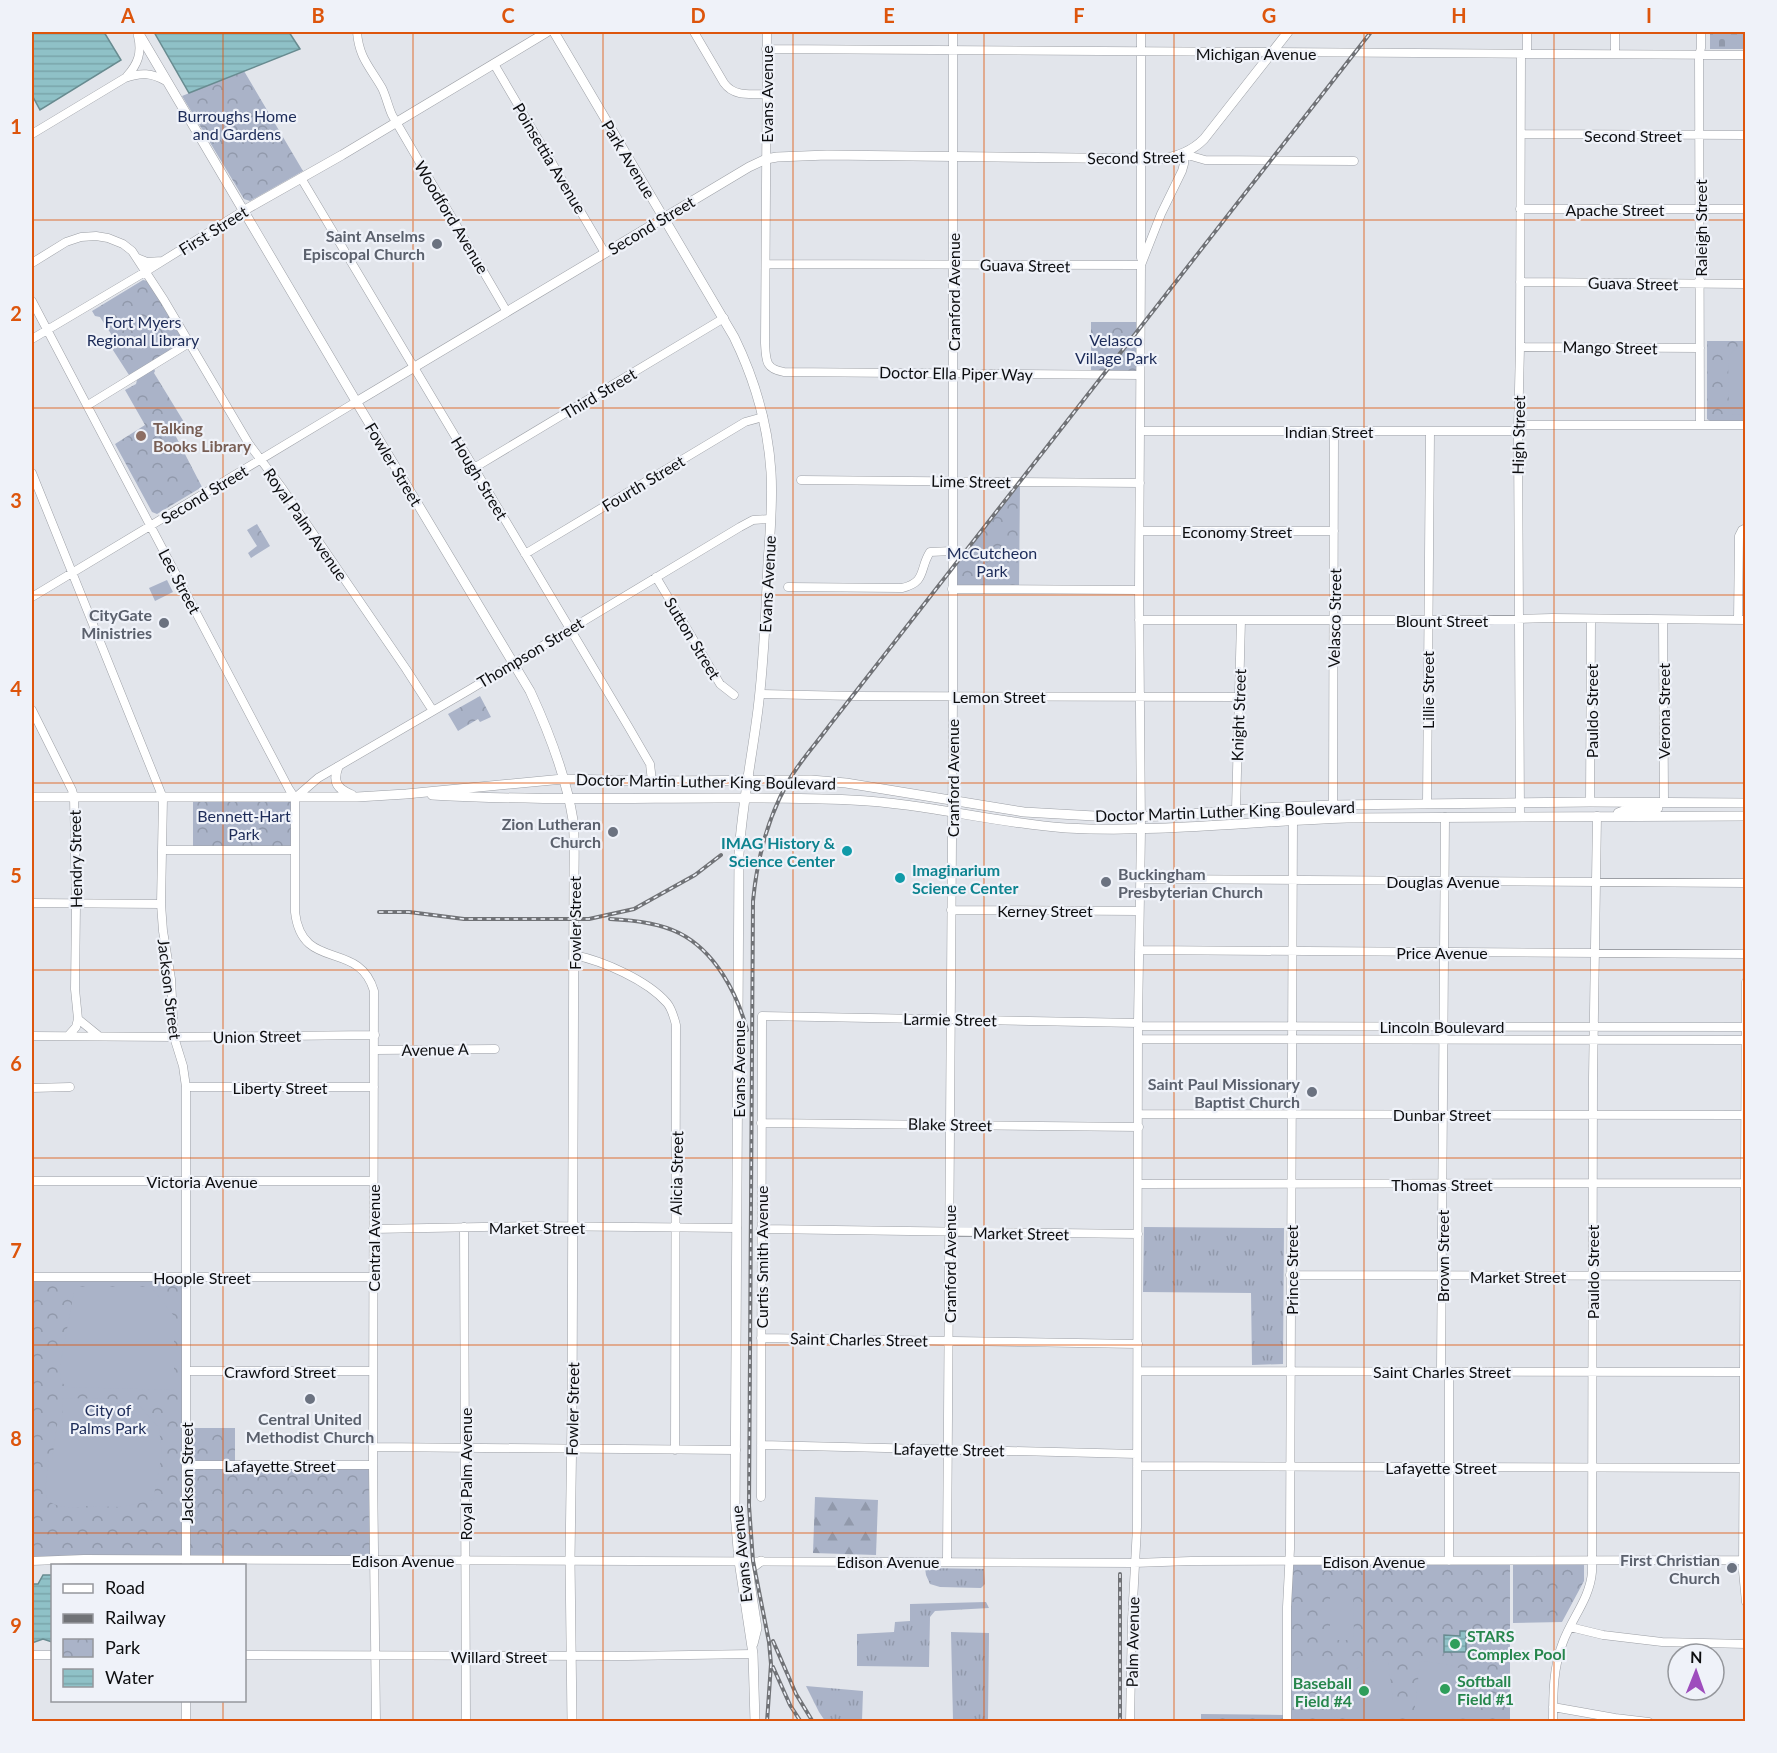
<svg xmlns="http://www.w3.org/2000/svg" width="1777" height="1753" viewBox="0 0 1777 1753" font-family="Lato,sans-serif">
<defs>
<pattern id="grass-tufts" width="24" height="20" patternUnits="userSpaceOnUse" patternTransform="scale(1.5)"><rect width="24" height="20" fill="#aab3c8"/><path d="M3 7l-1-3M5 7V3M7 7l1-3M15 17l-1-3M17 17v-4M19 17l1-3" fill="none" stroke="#9199ab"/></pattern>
<pattern id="forest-firs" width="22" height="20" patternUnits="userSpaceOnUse" patternTransform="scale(1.5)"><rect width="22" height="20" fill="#aab3c8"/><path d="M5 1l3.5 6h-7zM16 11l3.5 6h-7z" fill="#9199ab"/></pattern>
<pattern id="cemetery-stones" width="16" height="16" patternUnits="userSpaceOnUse" patternTransform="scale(1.5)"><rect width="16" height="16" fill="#aab3c8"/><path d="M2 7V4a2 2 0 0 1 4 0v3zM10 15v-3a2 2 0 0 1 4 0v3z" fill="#9199ab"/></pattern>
<pattern id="park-crowns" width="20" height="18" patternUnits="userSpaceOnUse" patternTransform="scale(1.5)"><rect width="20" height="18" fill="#aab3c8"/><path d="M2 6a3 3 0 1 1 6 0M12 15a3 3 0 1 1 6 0" fill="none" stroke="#9199ab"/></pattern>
<pattern id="water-rules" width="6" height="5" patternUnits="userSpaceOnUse" patternTransform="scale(1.5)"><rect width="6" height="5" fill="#8fc1c7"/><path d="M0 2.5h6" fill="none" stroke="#7aa5aa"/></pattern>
</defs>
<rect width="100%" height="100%" fill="#e2e5eb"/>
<!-- grass -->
<path fill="url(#grass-tufts)" d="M1144 1227 1284 1228 1283 1364 1252 1365 1251 1293 1143 1292Z
M925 1568 984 1569 985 1584 981 1588 940 1587 930 1584 926 1575Z
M986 1602 989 1608 935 1611 930 1617 929 1667 857 1666V1634L894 1632 895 1622 910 1621V1604Z
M951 1632 989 1633 988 1721H953Z
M806 1686 863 1691 862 1721H825L819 1712Z"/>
<!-- forest -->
<path fill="url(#forest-firs)" d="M815 1497 878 1500 876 1555 813 1553Z"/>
<!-- cemetery -->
<path fill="url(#cemetery-stones)" d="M1710 32H1745V49H1710Z"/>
<!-- park -->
<path fill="url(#park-crowns)" d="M244 71 303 171 250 201 244 199 182 96Z
M143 280 148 281 183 339V343L151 363 155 371 154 373 184 422 172 429 202 487 157 514 152 512 115 444 145 425 125 390 136 384 137 380 134 374 129 375 111 347 117 343 100 317 95 316 92 311Z
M1091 322H1140V375L1091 374Z
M1707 341H1745V421H1710L1707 419Z
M1020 481 1019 589H952V568Z
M257 524 270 546 251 558 248 553 257 546 247 530Z
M480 696 491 717 480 722 478 719 458 731 448 714Z
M295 797V851H193V798Z
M32 1278 184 1279V1558L32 1560Z
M188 1428H235V1463H188Z
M371 1466 373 1559H187V1467Z
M1291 1564H1510V1721L1291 1722Z
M1513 1564H1584V1581L1562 1622 1513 1623Z
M1201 1714 1284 1715 1283 1721 1201 1722Z"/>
<!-- garden -->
<path fill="#aab3c8" d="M1736 349H1745L1746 414 1744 415 1729 414 1728 356Z
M167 580 173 592 155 601 149 588Z
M75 1287H151L174 1316V1390L67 1387C59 1382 60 1374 60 1366Z
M63 1398 115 1399 138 1404 159 1428 162 1454 153 1500 122 1507 85 1506 84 1508C38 1507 44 1500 49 1460H52L57 1425 62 1419Z
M1330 1589H1353L1354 1640H1330Z
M1299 1658H1329V1687L1325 1692H1299Z
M1388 1659 1393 1701H1395V1717L1391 1721H1371L1331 1717C1331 1684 1356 1660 1388 1659Z
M1420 1661C1472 1667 1469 1666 1476 1717L1438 1721 1420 1722 1415 1717V1700H1416Z"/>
<!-- water -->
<path fill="url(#water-rules)" stroke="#688b90" stroke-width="1.5" d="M32 32H104L121 60 40 110 32 95Z
M154 32H289L300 49 189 93Z
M43 1575H52V1642L43 1639 32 1643V1584H38Z
M1460 1631H1466V1652H1444V1635L1460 1636Z"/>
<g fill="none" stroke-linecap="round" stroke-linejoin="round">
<defs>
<path id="minor" d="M357 32C359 58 370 67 382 88 386 96 388 106 392 115L507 312
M694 32 724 83C734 97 750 94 766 94
M767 32 765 343C766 360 765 369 784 372L1140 375
M1141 32V258
M766 49 1746 55
M1527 54V32
M1615 54V32
M494 64 605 253
M127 76C138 64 142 53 138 36
M32 134 125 78C141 72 152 73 166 81
M1521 134 1746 135
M301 178 628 726 650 764 652 781
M1520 209H1746
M137 258 147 262 162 261
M32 263 66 242 81 237 96 236 108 238 123 244 132 251 164 300 249 444 282 488 406 669 433 711
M766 264 1141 265
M1520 282 1746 284
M32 301 289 789 295 798
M32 339 145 272 243 211
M1520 347 1700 348
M88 405 189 343
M1518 425H1746
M1700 425 1699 55 1701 48V32
M1140 431H1518
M474 468 724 318
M32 473 163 798 161 904 163 931 171 979 174 1037 183 1066 186 1087V1566
M801 480 1140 483
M1140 531H1334
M525 554 745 422 763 417
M656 577 720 684 734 695
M788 587 902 588C927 582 919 569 930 552L952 551
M952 589 1139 590
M32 597 356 402
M1139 620H1474L1552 618 1746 620
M1663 620 1664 802
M1738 620 1739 536 1742 530 1746 528
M760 694 853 696 1239 697
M32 710 72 790 74 797 76 904 75 989 78 1019 76 1027 68 1036
M295 798V912C302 973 359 939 374 991L373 1465 376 1722
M295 798 318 778 469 690 740 527 753 520 770 519
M1590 802 1591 619
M1427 804 1430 432
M1333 805 1334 432
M1236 810 1241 620
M1520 816 1518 431 1520 347 1521 54
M162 850H295
M1140 879 1746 883
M32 903 161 904
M951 910 1139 911
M1139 950 1746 954
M574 955C603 961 647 980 667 1003 672 1009 674 1017 676 1025L675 1450
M1746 982 1743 1571 1746 1602
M78 1019 99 1036
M1138 1026 1746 1027
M32 1036 174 1037 375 1035
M1138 1039 1746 1040
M375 1050 495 1049
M186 1087H374
M32 1088 70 1087
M1139 1114 1746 1115
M761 1123 1139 1127
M32 1181H373
M1138 1184 1746 1183
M464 1227 466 1722
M373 1229 531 1226 737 1228
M761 1229 1138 1234
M1290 1275 1746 1276
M32 1277H373
M761 1338 1138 1344
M186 1371H373
M1138 1371 1746 1372
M1441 1371 1445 817
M761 1445 1137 1454
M374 1447 736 1450
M186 1465H373
M1137 1466 1746 1468
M761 1497 762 1016 1138 1023
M32 1561 84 1559 1134 1563 1191 1561 1746 1560
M947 1561 953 696V32
M1449 1561V1371
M1570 1627 1603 1635 1662 1642 1746 1644
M32 1655H52
M244 1655 627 1656 753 1654
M186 1700V1722
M1553 1707 1615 1718 1649 1722
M1130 1722 1132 1621 1137 1527 1138 1023 1141 829 1139 590 1141 265 1161 214 1182 171 1184 164V154L1205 160 1354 161
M1287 1722V1607L1290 1549 1293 819
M1553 1722C1553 1695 1553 1667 1563 1642 1572 1618 1590 1598 1592 1572L1593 1078 1597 816"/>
<path id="major" d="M138 32 360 408 530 691C549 732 566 776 573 820 575 839 574 858 574 877L572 1418 570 1560 572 1722
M554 32 734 337C755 380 768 425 771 472 773 503 770 533 768 563 766 612 764 661 758 709 752 757 742 805 739 854L735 1513 739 1561 753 1654 755 1722
M243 211 342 155 547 32
M356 402 749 167 766 159 777 157 827 155 1160 159C1178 157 1192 151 1204 139L1288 32
M338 767C332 783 338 789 352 795
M432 795C572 803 712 794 851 800 924 803 994 823 1066 828 1160 833 1253 821 1347 818L1746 816
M32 797H357L406 794 563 779 652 781 811 780 846 783 1024 812 1112 817 1166 816 1261 808 1333 805 1590 802 1746 803
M1618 813 1626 810 1658 808
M1303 818 1312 813 1327 812 1331 807
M753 1644 757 1628 750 1583V1574L752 1568 761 1561"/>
</defs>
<!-- minor casing -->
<use href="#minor" stroke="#9c9fa5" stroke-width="9"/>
<!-- major casing -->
<use href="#major" stroke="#9c9fa5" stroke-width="10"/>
<!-- minor -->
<use href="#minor" stroke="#fff" stroke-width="8"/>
<!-- major -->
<use href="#major" stroke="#fff" stroke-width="9"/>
<defs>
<path id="rail" d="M379 912H409L464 919H589L634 909 695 875 721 855
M610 919C633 920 659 923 679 933 715 951 737 993 747 1030
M773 1641 796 1694 813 1722
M773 1667 790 1705 801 1722
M767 1722 771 1664 769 1642 753 1561 749 1506 753 901C757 859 767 819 788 782 799 762 816 744 829 726L1371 32
M1120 1722V1574"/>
</defs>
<!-- rail casing -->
<use href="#rail" stroke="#707276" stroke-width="4"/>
<!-- rail -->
<use href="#rail" stroke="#eff2f9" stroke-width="1.5" stroke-dasharray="4.5" stroke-linecap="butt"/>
</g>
<!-- grid -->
<path fill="none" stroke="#dd550c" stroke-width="1.5" stroke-opacity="0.55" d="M223 32V1566M413 32V1722M603 32V1722M793 32V1722M984 32V1722M1174 32V1722M1364 32V1722M1554 32V1722M32 220H1746M32 408H1746M32 595H1746M32 783H1746M32 970H1746M32 1158H1746M32 1345H1746M32 1533H1746M223 1700V1722"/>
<!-- markers -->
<g fill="#6b7280" stroke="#eff2f9" stroke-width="2">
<circle cx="437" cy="244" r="6"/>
<circle cx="164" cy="623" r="6"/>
<circle cx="613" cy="832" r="6"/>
<circle cx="1106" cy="882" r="6"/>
<circle cx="1312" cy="1092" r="6"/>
<circle cx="310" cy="1399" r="6"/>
<circle cx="1732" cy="1568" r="6"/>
</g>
<circle fill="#8d6e63" stroke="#eff2f9" stroke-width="2" cx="141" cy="436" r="6"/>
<g fill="#0f9aa8" stroke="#eff2f9" stroke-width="2">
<circle cx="847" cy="851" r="6"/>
<circle cx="900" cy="878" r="6"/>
</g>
<g fill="#2e9e5b" stroke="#eff2f9" stroke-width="2">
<circle cx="1455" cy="1644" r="6"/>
<circle cx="1445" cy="1689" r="6"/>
<circle cx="1364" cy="1691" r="6"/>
</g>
<g text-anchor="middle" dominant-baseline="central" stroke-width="4.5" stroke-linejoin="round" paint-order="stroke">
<!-- street labels -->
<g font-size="16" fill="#0d0e10" stroke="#eff2f9">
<text x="1256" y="53">Michigan Avenue</text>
<text transform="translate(766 94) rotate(-90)">Evans Avenue</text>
<text x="1633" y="135">Second Street</text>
<text transform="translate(1136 157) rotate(-1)">Second Street</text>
<text transform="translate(550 158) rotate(59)">Poinsettia Avenue</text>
<text transform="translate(629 159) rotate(59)">Park Avenue</text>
<text x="1615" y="209">Apache Street</text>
<text transform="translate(452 217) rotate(59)">Woodford Avenue</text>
<text transform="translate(651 225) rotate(-31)">Second Street</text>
<text transform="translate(1700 228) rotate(-90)">Raleigh Street</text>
<text transform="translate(213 230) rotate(-32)">First Street</text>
<text transform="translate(1025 265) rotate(1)">Guava Street</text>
<text transform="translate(1633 283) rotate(1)">Guava Street</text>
<text transform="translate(953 292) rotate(-90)">Cranford Avenue</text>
<text transform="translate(1610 347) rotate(1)">Mango Street</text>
<text transform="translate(956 373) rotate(1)">Doctor Ella Piper Way</text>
<text transform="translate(599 393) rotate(-31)">Third Street</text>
<text x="1329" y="431">Indian Street</text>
<text transform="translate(1518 435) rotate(-89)">High Street</text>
<text transform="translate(394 464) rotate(59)">Fowler Street</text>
<text transform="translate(480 478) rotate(59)">Hough Street</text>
<text transform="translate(971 481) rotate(1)">Lime Street</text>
<text transform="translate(643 483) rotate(-31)">Fourth Street</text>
<text transform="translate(204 494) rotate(-31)">Second Street</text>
<text transform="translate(306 524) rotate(55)">Royal Palm Avenue</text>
<text x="1237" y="531">Economy Street</text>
<text transform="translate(180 581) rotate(62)">Lee Street</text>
<text transform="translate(767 584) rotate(-87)">Evans Avenue</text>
<text transform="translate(1334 618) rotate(-89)">Velasco Street</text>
<text x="1442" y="620">Blount Street</text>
<text transform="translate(693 638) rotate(59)">Sutton Street</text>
<text transform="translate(530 652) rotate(-31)">Thompson Street</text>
<text transform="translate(1427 690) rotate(-90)">Lillie Street</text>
<text x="999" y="696">Lemon Street</text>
<text transform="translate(1591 711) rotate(-90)">Pauldo Street</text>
<text transform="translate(1663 711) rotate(-90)">Verona Street</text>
<text transform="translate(1238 715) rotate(-88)">Knight Street</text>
<text transform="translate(952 778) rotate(-90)">Cranford Avenue</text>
<text transform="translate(706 781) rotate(1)">Doctor Martin Luther King Boulevard</text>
<text transform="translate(1225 811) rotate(-2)">Doctor Martin Luther King Boulevard</text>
<text transform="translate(75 859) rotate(-91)">Hendry Street</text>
<text x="1443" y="881">Douglas Avenue</text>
<text x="1045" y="910">Kerney Street</text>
<text transform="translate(574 923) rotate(-90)">Fowler Street</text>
<text x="1442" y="952">Price Avenue</text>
<text transform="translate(170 989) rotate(83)">Jackson Street</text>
<text transform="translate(950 1019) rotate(1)">Larmie Street</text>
<text x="1442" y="1026">Lincoln Boulevard</text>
<text transform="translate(257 1036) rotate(-1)">Union Street</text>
<text transform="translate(435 1049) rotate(-1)">Avenue A</text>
<text transform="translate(738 1069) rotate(-90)">Evans Avenue</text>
<text x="280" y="1087">Liberty Street</text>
<text x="1442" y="1114">Dunbar Street</text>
<text transform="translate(950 1124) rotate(1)">Blake Street</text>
<text transform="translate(676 1173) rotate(-89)">Alicia Street</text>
<text x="202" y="1181">Victoria Avenue</text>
<text x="1442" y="1184">Thomas Street</text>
<text x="537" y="1227">Market Street</text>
<text transform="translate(1021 1233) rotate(1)">Market Street</text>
<text transform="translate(373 1238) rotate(-90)">Central Avenue</text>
<text transform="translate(1442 1256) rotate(-90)">Brown Street</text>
<text transform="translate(761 1257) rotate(-90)">Curtis Smith Avenue</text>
<text transform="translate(949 1264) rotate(-90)">Cranford Avenue</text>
<text transform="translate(1291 1270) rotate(-90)">Prince Street</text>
<text transform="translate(1592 1272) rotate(-90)">Pauldo Street</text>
<text x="1518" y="1276">Market Street</text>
<text x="202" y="1277">Hoople Street</text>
<text transform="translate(859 1339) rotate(1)">Saint Charles Street</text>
<text x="280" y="1371">Crawford Street</text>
<text x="1442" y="1371">Saint Charles Street</text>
<text transform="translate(572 1409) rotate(-89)">Fowler Street</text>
<text transform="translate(949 1449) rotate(1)">Lafayette Street</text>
<text x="280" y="1465">Lafayette Street</text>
<text x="1441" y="1467">Lafayette Street</text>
<text transform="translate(186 1473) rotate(-90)">Jackson Street</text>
<text transform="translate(465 1474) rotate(-90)">Royal Palm Avenue</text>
<text transform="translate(741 1554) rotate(-96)">Evans Avenue</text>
<text x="403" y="1560">Edison Avenue</text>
<text x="888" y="1561">Edison Avenue</text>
<text x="1374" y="1561">Edison Avenue</text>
<text transform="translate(1132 1642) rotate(-89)">Palm Avenue</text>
<text x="499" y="1656">Willard Street</text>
</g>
<!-- park labels -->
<g font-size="16" fill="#1c2b58" stroke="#eff2f9">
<text x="237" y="115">Burroughs Home<tspan x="237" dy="18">and Gardens</tspan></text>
<text x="143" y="321">Fort Myers<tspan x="143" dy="18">Regional Library</tspan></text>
<text x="1116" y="339">Velasco<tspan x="1116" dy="18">Village Park</tspan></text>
<text x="992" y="552">McCutcheon<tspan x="992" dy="18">Park</tspan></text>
<text x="244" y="815">Bennett-Hart<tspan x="244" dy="18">Park</tspan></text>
<text x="108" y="1409">City of<tspan x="108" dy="18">Palms Park</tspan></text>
</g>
<!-- worship labels -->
<g font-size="16" font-weight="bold" fill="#5b616d" stroke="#eff2f9" text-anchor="end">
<text x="425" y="235">Saint Anselms<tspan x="425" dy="18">Episcopal Church</tspan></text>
<text x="152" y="614">CityGate<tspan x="152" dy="18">Ministries</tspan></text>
<text x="601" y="823">Zion Lutheran<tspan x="601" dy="18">Church</tspan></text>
<text x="1118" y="873" text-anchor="start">Buckingham<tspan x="1118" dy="18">Presbyterian Church</tspan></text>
<text x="1300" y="1083">Saint Paul Missionary<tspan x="1300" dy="18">Baptist Church</tspan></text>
<text x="310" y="1418" text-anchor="middle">Central United<tspan x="310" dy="18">Methodist Church</tspan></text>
<text x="1720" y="1559">First Christian<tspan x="1720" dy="18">Church</tspan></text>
</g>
<!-- education labels -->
<g font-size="16" font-weight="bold" fill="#785e54" stroke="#eff2f9" text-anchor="start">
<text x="153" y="427">Talking<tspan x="153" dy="18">Books Library</tspan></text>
</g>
<!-- culture labels -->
<g font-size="16" font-weight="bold" fill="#0d838f" stroke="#eff2f9" text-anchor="end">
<text x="835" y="842">IMAG History &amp;<tspan x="835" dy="18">Science Center</tspan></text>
<text x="912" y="869" text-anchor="start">Imaginarium<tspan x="912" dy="18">Science Center</tspan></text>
</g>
<!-- leisure labels -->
<g font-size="16" font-weight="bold" fill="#27864d" stroke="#eff2f9" text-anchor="start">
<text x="1467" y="1635">STARS<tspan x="1467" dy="18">Complex Pool</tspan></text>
<text x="1457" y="1680">Softball<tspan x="1457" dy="18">Field #1</tspan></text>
<text x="1352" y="1682" text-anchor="end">Baseball<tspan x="1352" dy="18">Field #4</tspan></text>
</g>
</g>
<!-- border -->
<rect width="1777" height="1753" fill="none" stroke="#eff2f9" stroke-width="66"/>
<!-- legend -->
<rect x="51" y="1564" width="195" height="138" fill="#eff2f9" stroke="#95979c" stroke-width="1.5"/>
<rect x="63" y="1584" width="30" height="9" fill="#ffffff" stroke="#95979c" stroke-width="1.5"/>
<text x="105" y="1594" font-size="18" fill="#0d0e10">Road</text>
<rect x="63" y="1614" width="30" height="9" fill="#707276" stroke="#95979c" stroke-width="1.5"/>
<text x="105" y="1624" font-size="18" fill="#0d0e10">Railway</text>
<rect x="63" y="1639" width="30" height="18" fill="url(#park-crowns)" stroke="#95979c" stroke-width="1.5"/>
<text x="105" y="1654" font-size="18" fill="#0d0e10">Park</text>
<rect x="63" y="1669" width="30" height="18" fill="url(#water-rules)" stroke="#95979c" stroke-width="1.5"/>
<text x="105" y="1684" font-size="18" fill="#0d0e10">Water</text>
<!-- north arrow -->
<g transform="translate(1696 1672) rotate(1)"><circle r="28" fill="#eff2f9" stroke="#95979c" stroke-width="1.5"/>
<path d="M0-4.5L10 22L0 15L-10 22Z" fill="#9e4dbd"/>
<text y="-9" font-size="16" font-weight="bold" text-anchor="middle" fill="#0d0e10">N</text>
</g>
<rect x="33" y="33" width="1711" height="1687" fill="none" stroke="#dd550c" stroke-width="2"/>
<g font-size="20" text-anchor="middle" font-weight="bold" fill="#dd550c">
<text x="128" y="23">A</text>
<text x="318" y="23">B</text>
<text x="508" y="23">C</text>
<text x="698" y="23">D</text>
<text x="889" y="23">E</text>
<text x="1079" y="23">F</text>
<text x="1269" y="23">G</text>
<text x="1459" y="23">H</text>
<text x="1649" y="23">I</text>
<text x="16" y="134">1</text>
<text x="16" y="321">2</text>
<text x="16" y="508">3</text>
<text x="16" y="696">4</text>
<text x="16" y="883">5</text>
<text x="16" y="1071">6</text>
<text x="16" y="1258">7</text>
<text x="16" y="1446">8</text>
<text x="16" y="1633">9</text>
</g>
</svg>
